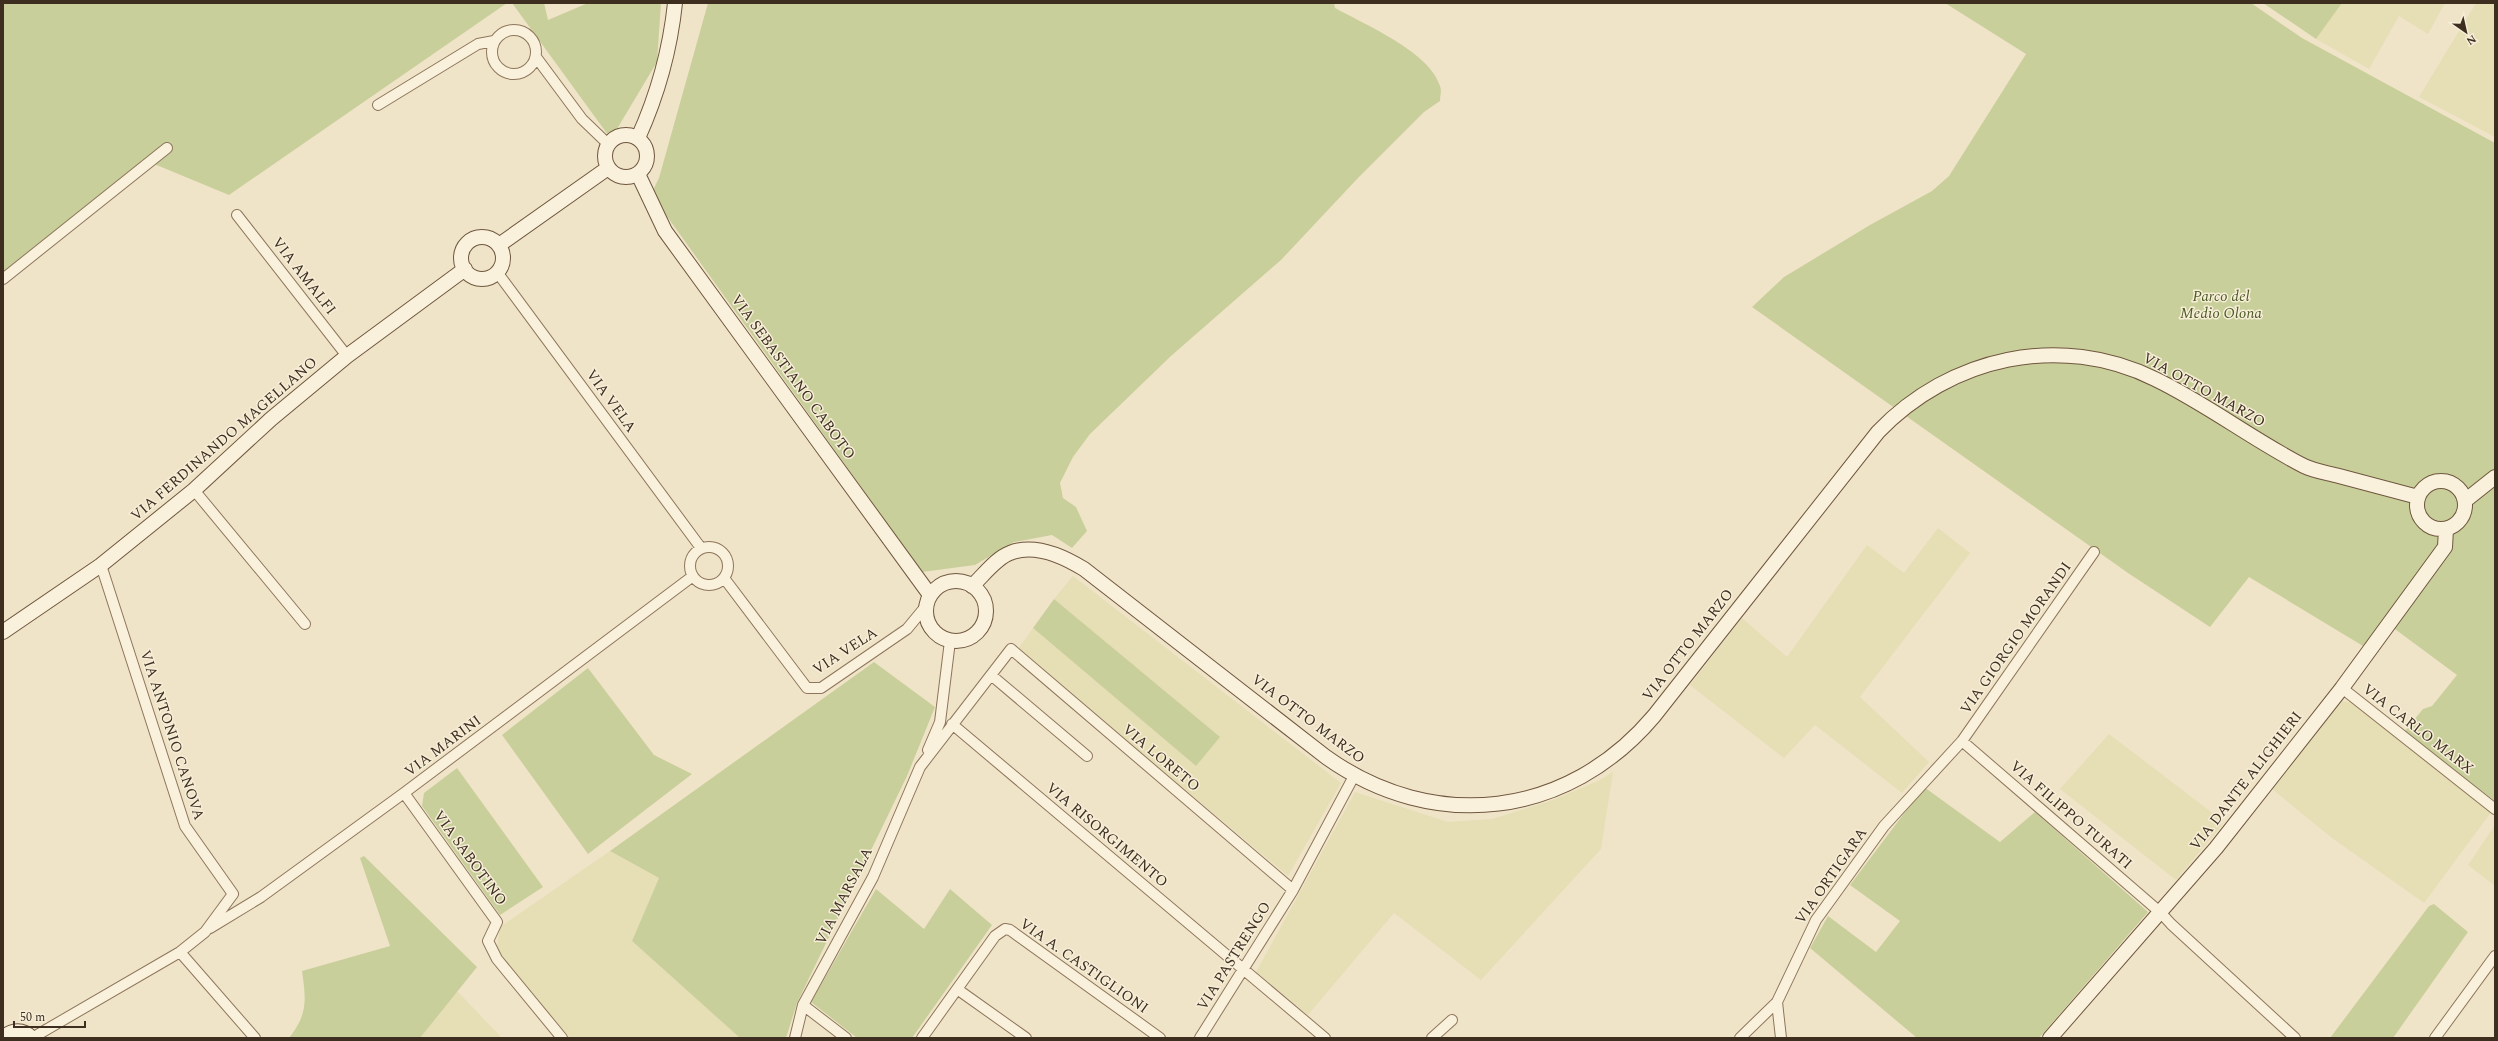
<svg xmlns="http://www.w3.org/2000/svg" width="2498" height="1041" viewBox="0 0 2498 1041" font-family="Spectral,serif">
<rect width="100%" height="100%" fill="#f0e4c8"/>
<!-- farmland -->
<path fill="#e6deb5" d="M2342 3H2445L2428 34 2399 16 2369 69 2316 39Z
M2476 3H2495V137L2419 97Z
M1938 528 1970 553 1860 697 1929 762 1902 793 1815 725 1784 758 1690 685 1742 618 1787 657 1867 545 1904 573Z
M1073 576 1341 783 1288 876 1018 649 1033 628 1196 766 1219 737 1054 599Z
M2342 701 2352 703 2492 811 2424 903 2332 838 2272 789Z
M2109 734 2219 818 2222 825 2176 880 2060 789Z
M1613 772 1601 849 1481 980 1394 913 1308 1015 1256 972 1355 792 1448 822 1492 819 1550 801 1598 781Z
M2495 825V886L2468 865Z
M610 851 659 878 632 941 740 1038H570L506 962 497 948 500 927Z
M457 991 502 1038H420Z"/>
<!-- green -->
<path fill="#c9cf9b" d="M3 3H507L229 195 154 164 3 283Z
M512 3H544L548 20 588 3H661L657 62 611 139Z
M708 3H1334L1335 8C1364 24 1430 52 1440 86 1442 90 1440 96 1440 101L1424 112 1358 178 1281 260 1171 356 1090 434 1073 457 1060 483 1063 498 1076 507 1087 531 1072 548 1052 535 1014 542 975 565 922 572 651 194 659 178Z
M1945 3H2251L2302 38 2495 143V801L2404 732 2423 709 2432 706 2457 675 2384 621 2363 646 2249 577 2210 627 2128 573 1752 307 1784 277 1870 225 1932 191 1949 176 2026 54Z
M2263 3H2342L2316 39Z
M1054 599 1220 737 1196 766 1033 628Z
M874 662 935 707 907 776 797 1003 786 1038H740L632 941 659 878 610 851Z
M588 668 654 755 692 774 588 854 502 735Z
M457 768 543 887 500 915 422 806 424 793Z
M1924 787 2000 842 2035 812 2148 912 2039 1038H1917L1810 948 1828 916 1876 952 1900 921 1850 885Z
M364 856 477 967 420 1038H289C308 1014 306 1000 302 971L390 946 360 858Z
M876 889 924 929 950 889 992 925 912 1038H857L811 1002Z
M2434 904 2468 932 2393 1038H2330L2429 906Z"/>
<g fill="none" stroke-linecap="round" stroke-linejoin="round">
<defs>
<path id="street" d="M492 52a22 22 0 1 1 44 0a22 22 0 1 1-44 0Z
M536 57 582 119 608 144
M378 105 478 44 494 41
M237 215 347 356
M497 272 701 548
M3 279 167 148
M194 490 305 624
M690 566a19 19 0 1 1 38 0a19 19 0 1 1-38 0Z
M724 578 807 688H821L907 629 926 606
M991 675 1087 756
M2342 688 2495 809
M952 724 1325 1038
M1962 741 2161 913 2171 924 2295 1038
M928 750 940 722 950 641
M404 793 497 922 488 941 497 959 562 1038
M210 928 261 897 404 793 693 576
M180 952 255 1038
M957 989 1026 1038
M1777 1002 1781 1038
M803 1005 846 1038
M32 1038 180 952 205 932 233 894 185 826 101 565
M795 1038 803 1005 873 877 920 767 1011 649 1293 890
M922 1038 995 936 1005 929 1010 930 1160 1038
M1200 1038 1293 890 1354 776
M1432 1038 1452 1020
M1740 1038 1777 1002 1816 920 1884 826 1962 741 2094 552
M2435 1038 2495 956"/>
<path id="secondary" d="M605 156a21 21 0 1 1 42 0a21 21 0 1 1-42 0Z
M638 138C658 94 670 51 675 3
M638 174 665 231 930 595
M461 258a21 21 0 1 1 42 0a21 21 0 1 1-42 0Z
M499 245 608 168
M2417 505a24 24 0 1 1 48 0a24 24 0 1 1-48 0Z
M2466 500 2495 477
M926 611a30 30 0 1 1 60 0a30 30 0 1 1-60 0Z
M972 586C983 576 996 558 1010 553 1034 543 1063 556 1084 569L1326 757C1434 834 1568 818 1654 716L1878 432C1950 357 2060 332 2155 379 2207 404 2253 440 2304 466 2314 471 2328 473 2339 476 2365 483 2392 490 2418 497
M3 632 101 565 194 490 271 419 347 356 465 269
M3 1038C12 1029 23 1029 32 1038
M2050 1038 2216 848 2342 688 2445 547 2446 529"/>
</defs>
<!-- street casing -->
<use href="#street" stroke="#8d765c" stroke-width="12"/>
<!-- secondary casing -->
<use href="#secondary" stroke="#6f573f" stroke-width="16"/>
<!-- street -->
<use href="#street" stroke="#faf1dc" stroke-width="10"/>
<!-- secondary -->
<use href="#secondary" stroke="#faf1dc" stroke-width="14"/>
</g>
<g text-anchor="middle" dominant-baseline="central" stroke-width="3" stroke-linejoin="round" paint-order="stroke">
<!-- street labels -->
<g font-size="15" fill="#3d2e20" stroke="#f7eed8">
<text transform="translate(304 276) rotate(52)">VIA AMALFI</text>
<text transform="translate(793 377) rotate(54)">VIA SEBASTIANO CABOTO</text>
<text transform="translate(2204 390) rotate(29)">VIA OTTO MARZO</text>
<text transform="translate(611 401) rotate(54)">VIA VELA</text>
<text transform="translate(224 439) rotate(-41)">VIA FERDINANDO MAGELLANO</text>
<text transform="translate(2016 638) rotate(-55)">VIA GIORGIO MORANDI</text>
<text transform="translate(1688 645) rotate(-52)">VIA OTTO MARZO</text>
<text transform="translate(845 651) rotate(-33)">VIA VELA</text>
<text transform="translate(1308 719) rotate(37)">VIA OTTO MARZO</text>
<text transform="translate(2418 729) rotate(38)">VIA CARLO MARX</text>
<text transform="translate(172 735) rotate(72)">VIA ANTONIO CANOVA</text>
<text transform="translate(443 746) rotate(-37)">VIA MARINI</text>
<text transform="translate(1161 758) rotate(40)">VIA LORETO</text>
<text transform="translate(2246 781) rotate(-52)">VIA DANTE ALIGHIERI</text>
<text transform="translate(2071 815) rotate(41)">VIA FILIPPO TURATI</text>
<text transform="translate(1107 835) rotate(40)">VIA RISORGIMENTO</text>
<text transform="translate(470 858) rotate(54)">VIA SABOTINO</text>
<text transform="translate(1831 876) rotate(-55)">VIA ORTIGARA</text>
<text transform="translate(844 896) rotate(-63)">VIA MARSALA</text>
<text transform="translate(1234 956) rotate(-58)">VIA PASTRENGO</text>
<text transform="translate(1084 966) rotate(35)">VIA A. CASTIGLIONI</text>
</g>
<!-- park labels -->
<g font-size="15" font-style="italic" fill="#4d5a26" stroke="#f7eed8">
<text x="2221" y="296">Parco del<tspan x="2221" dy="17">Medio Olona</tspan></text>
</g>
</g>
<!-- border -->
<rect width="2498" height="1041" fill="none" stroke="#3d2e20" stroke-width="8"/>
<!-- north arrow -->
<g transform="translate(2466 32) rotate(146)" stroke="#f7eed8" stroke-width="3" paint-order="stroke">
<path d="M0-3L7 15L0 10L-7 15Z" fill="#3d2e20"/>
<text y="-6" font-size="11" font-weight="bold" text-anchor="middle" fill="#3d2e20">N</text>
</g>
<!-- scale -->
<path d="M14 1021v6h71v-6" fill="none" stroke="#3d2e20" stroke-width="2"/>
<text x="20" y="1021" font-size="12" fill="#3d2e20" stroke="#f7eed8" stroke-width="3" paint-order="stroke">50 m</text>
</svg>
